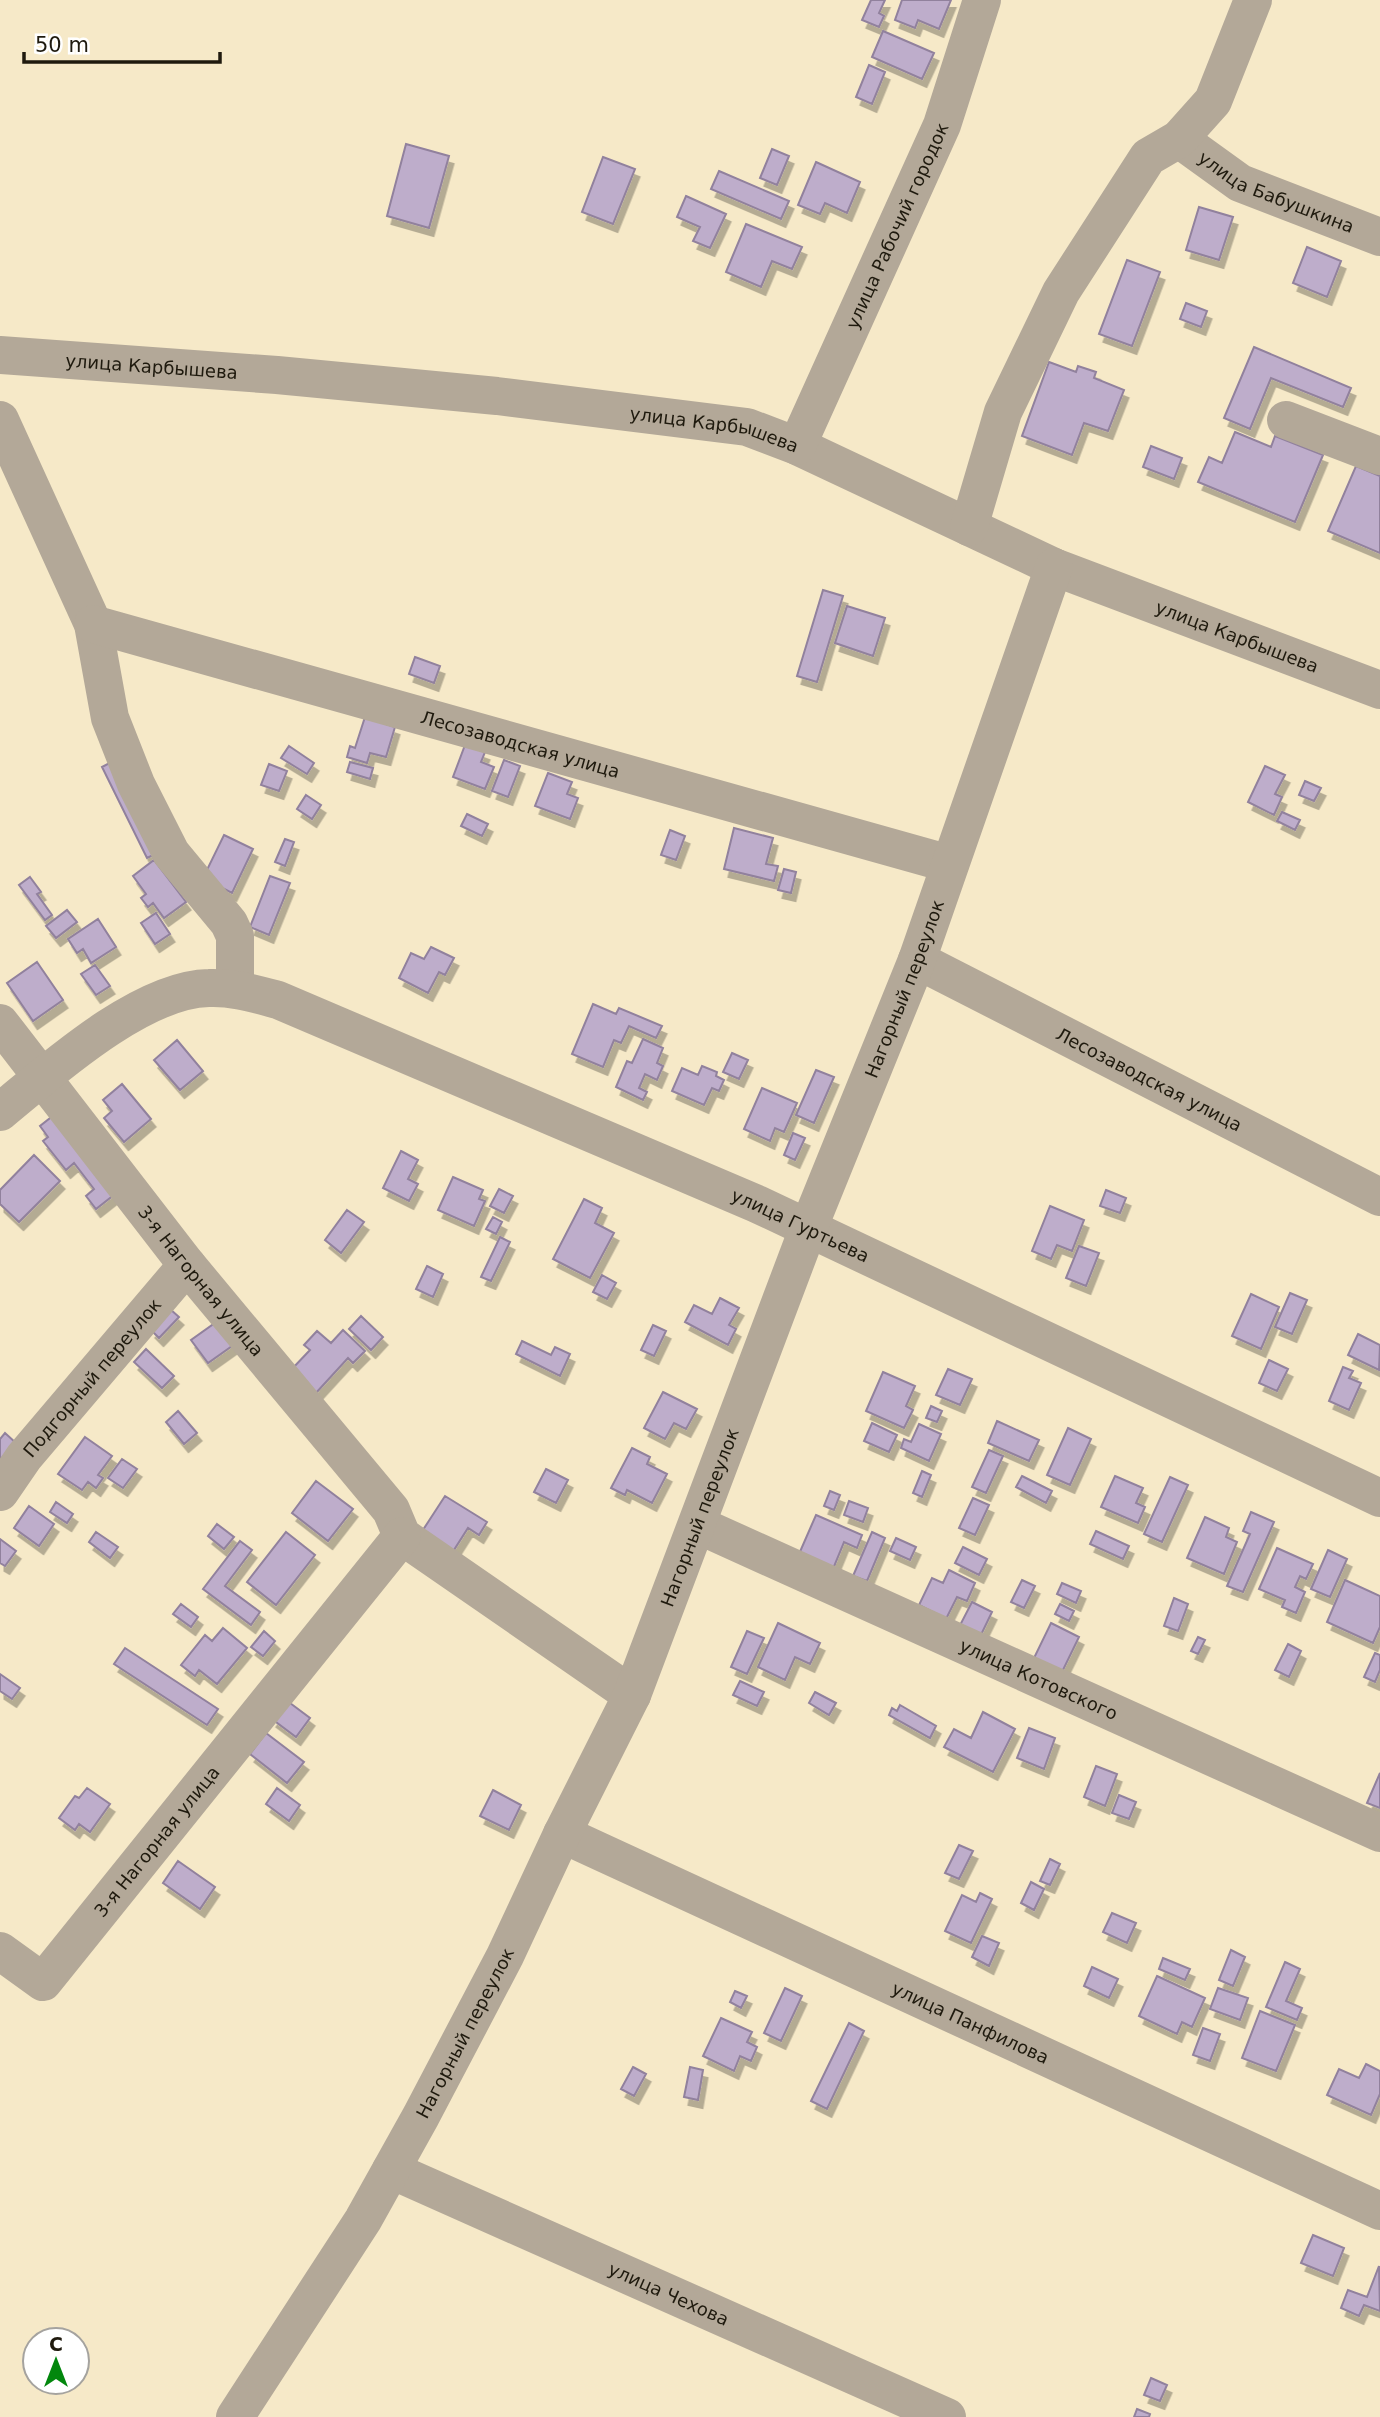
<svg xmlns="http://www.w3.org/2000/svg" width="1380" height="2417" viewBox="0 0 1380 2417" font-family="'DejaVu Sans',sans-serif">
<defs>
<filter id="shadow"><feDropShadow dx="4.5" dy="8" stdDeviation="0" flood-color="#0004"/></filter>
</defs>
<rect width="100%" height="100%" fill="#f6e9c8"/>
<!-- building -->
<path fill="#beadcb" stroke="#91819d" stroke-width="2" filter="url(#shadow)" d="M871 0H885L879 13 884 16 879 27 862 20Z
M902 0H951L939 29 918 20 915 28 895 20Z
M883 31 934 53 922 79 872 57Z
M869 65 885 72 872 104 856 97Z
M406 144 449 156 429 228 387 216Z
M772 149 789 156 777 185 760 178Z
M603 157 635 169 613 224 582 212Z
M816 162 860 182 847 213 825 203 820 214 798 205Z
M719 171 789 201 781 219 711 189Z
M686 196 726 214 710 248 693 241 700 227 677 217Z
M1199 207 1233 217 1219 260 1186 250Z
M746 224 802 247 792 269 772 261 761 287 726 272Z
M1307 247 1341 261 1327 297 1293 283Z
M1127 260 1160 272 1132 346 1099 334Z
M1186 303 1207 311 1201 327 1180 319Z
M1254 347 1351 388 1343 407 1271 378 1250 429 1224 418Z
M1049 362 1076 372 1078 366 1096 372 1094 378 1124 390 1108 431 1084 423 1072 455 1022 436Z
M1235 432 1271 447 1275 436 1323 455 1295 522 1198 482 1209 457 1222 463Z
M1151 446 1182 458 1174 479 1143 467Z
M1356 466 1380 476V553L1328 531Z
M823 590 843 596 817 682 797 676Z
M847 606 885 618 873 656 835 643Z
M415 657 440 666 434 683 409 674Z
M365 717 395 727 386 757 370 753 367 763 347 757 350 746 355 748Z
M465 745 485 752 481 762 494 767 485 789 453 777Z
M289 746 314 763 307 774 281 758Z
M117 759 162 851 147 858 102 767Z
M504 760 520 766 508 797 492 791Z
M350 762 373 768 370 779 347 772Z
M269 764 287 771 279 791 261 785Z
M1265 766 1285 775 1275 794 1282 797 1274 815 1248 802Z
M548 773 572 782 567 794 578 798 570 819 535 806Z
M1305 781 1321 788 1314 801 1299 795Z
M306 795 321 805 312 819 297 809Z
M1282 812 1300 820 1295 830 1277 821Z
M467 814 488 824 482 836 461 826Z
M734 828 773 838 766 864 778 866 774 881 724 869Z
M670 830 685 836 676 860 661 855Z
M224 835 253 849 232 893 203 878Z
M285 839 294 842 285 866 275 862Z
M154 860 186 902 164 918 153 903 148 907 141 898 146 894 133 876Z
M784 869 796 872 791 893 778 890Z
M270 876 290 883 269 935 250 927Z
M30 877 41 892 37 894 52 915 45 920 19 885Z
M67 910 77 922 56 938 46 926Z
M156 913 170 934 155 944 141 923Z
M98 919 116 947 91 963 83 949 77 953 68 939Z
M431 947 454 958 445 975 439 972 428 993 399 978 411 953 424 959Z
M37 962 63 1000 33 1021 7 983Z
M95 965 110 986 96 995 81 974Z
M593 1004 616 1014 619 1008 662 1026 656 1038 629 1026 621 1043 614 1040 603 1067 572 1054Z
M643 1039 663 1048 657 1063 663 1066 657 1080 645 1074 639 1088 647 1092 643 1100 616 1087 627 1061 632 1063Z
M177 1040 203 1071 180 1090 154 1060Z
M732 1053 748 1060 739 1079 723 1072Z
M702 1066 717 1072 716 1076 724 1080 719 1091 712 1088 704 1105 672 1091 682 1068 698 1075Z
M816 1070 834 1077 814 1123 796 1115Z
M122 1084 151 1119 124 1142 104 1118 112 1111 103 1100Z
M762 1088 797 1103 784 1132 775 1128 770 1141 744 1129Z
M54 1115 115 1194 96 1209 86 1196 94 1189 74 1163 66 1170 43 1141 48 1137 40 1126Z
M793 1133 805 1138 795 1160 784 1155Z
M401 1151 418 1160 408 1179 418 1184 409 1201 383 1188Z
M34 1155 60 1181 19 1222 0 1204V1190Z
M453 1177 483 1190 479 1199 485 1201 474 1226 438 1210Z
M499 1189 513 1196 504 1213 490 1206Z
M1106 1190 1126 1198 1120 1213 1100 1206Z
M584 1199 602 1208 595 1223 614 1233 590 1278 553 1259Z
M1050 1206 1084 1220 1072 1251 1057 1245 1051 1259 1032 1251Z
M347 1210 364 1222 341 1253 325 1240Z
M493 1217 502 1222 496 1234 486 1229Z
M500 1237 510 1242 491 1281 481 1277Z
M1079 1246 1099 1253 1086 1286 1066 1278Z
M427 1266 443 1274 433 1297 416 1289Z
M602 1275 616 1283 607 1299 593 1292Z
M1290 1293 1307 1300 1292 1334 1275 1327Z
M1251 1294 1279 1307 1261 1349 1232 1336Z
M720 1298 739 1308 729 1325 736 1329 728 1345 685 1322 694 1305 712 1314Z
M170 1309 179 1317 159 1338 151 1330Z
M361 1316 383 1337 371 1350 349 1329Z
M215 1323 232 1346 208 1363 191 1340Z
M653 1325 666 1331 654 1356 641 1350Z
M343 1330 365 1351 353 1363 348 1358 315 1394 290 1371 310 1350 304 1345 317 1331 331 1343Z
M1358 1334 1380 1345 1379 1370 1348 1355Z
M522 1341 551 1355 555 1347 570 1354 560 1376 516 1354Z
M146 1349 174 1376 162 1388 134 1362Z
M1269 1360 1288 1369 1277 1391 1259 1383Z
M1343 1367 1353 1371 1349 1378 1361 1383 1349 1410 1329 1401Z
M948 1369 972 1379 960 1405 936 1395Z
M883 1372 915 1386 906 1406 913 1410 904 1428 866 1411Z
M663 1392 697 1409 686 1429 674 1423 665 1439 644 1428Z
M931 1406 942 1411 937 1422 926 1418Z
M178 1411 197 1433 184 1444 166 1422Z
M997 1421 1039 1440 1029 1461 988 1443Z
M872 1423 897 1435 889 1452 864 1441Z
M919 1424 941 1434 929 1461 901 1448 904 1439 911 1442Z
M1068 1428 1091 1439 1070 1485 1047 1475Z
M5 1433 16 1443 0 1460V1439Z
M85 1437 112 1456 98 1475 103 1478 96 1488 88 1482 82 1490 58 1474Z
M632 1448 650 1457 647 1464 667 1474 652 1503 627 1490 625 1495 611 1488Z
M989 1450 1003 1456 986 1493 972 1487Z
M122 1459 137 1469 123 1488 108 1478Z
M546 1469 568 1480 556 1503 534 1492Z
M922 1471 931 1475 922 1497 913 1493Z
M1022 1476 1052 1491 1046 1503 1016 1487Z
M1115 1476 1143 1488 1136 1503 1145 1507 1138 1523 1101 1507Z
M1170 1477 1188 1485 1162 1542 1144 1534Z
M316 1481 353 1509 328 1541 292 1513Z
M830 1491 840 1495 834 1510 824 1506Z
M445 1496 487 1522 479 1535 468 1528 452 1553 421 1533Z
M973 1498 989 1505 975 1535 959 1528Z
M849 1501 868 1508 863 1522 844 1515Z
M56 1502 73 1514 67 1523 50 1512Z
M29 1506 54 1524 39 1546 14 1528Z
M1251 1512 1274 1522 1243 1592 1227 1586 1250 1534 1243 1531Z
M816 1515 862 1535 857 1548 844 1542 833 1569 799 1554Z
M1205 1517 1229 1528 1226 1537 1237 1542 1224 1574 1187 1558Z
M217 1524 234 1537 224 1549 208 1536Z
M1096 1531 1129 1546 1123 1559 1090 1544Z
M96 1532 118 1547 110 1558 89 1542Z
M286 1532 315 1555 276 1605 247 1582Z
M872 1532 885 1538 867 1581 853 1576Z
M896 1538 916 1547 910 1560 890 1551Z
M0 1539 16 1551 5 1566 0 1563Z
M240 1541 252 1550 225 1586 260 1612 251 1625 203 1589Z
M963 1547 987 1559 979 1575 955 1563Z
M1277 1548 1313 1564 1306 1579 1300 1576 1295 1587 1305 1592 1296 1613 1282 1607 1285 1600 1259 1589Z
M1328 1550 1347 1559 1330 1597 1311 1589Z
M949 1570 975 1583 967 1601 957 1597 946 1619 919 1605 932 1578 943 1583Z
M1022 1580 1035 1586 1024 1608 1011 1602Z
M1345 1580 1380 1596V1627L1373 1643 1327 1622Z
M1062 1583 1081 1591 1076 1603 1057 1594Z
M1174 1598 1188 1604 1178 1631 1164 1626Z
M972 1602 992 1612 977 1643 956 1633Z
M181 1604 198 1617 191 1627 173 1614Z
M1060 1604 1074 1611 1069 1621 1055 1614Z
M778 1623 820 1643 810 1664 795 1657 785 1680 758 1667Z
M1051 1623 1079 1637 1062 1672 1034 1658Z
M223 1628 247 1648 217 1684 199 1670 195 1676 181 1665 205 1635 212 1641Z
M264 1631 275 1641 263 1656 251 1647Z
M747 1631 764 1638 747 1674 731 1667Z
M1198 1637 1205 1640 1198 1654 1191 1651Z
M1288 1644 1301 1651 1289 1677 1275 1670Z
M125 1648 218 1709 207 1725 114 1664Z
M1375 1653 1380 1655V1670L1375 1682 1364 1677Z
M0 1674 20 1688 12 1699 0 1691Z
M740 1681 764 1692 757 1706 733 1695Z
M815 1692 836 1703 829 1715 809 1703Z
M286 1700 310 1718 296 1737 272 1719Z
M900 1705 936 1726 930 1738 889 1715 892 1708 897 1711Z
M983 1712 1015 1729 993 1772 944 1747 954 1729 971 1738Z
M1029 1728 1055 1738 1044 1769 1017 1758Z
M266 1733 304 1762 287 1783 250 1754Z
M1096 1766 1117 1774 1105 1806 1084 1797Z
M1380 1773V1808L1367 1803Z
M87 1788 110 1804 90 1832 79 1824 75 1830 59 1818 75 1796 79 1798Z
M277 1788 300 1805 289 1821 266 1804Z
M493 1790 521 1805 509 1830 480 1816Z
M1119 1795 1136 1802 1129 1819 1112 1813Z
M959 1845 973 1851 959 1879 945 1873Z
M1050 1859 1060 1864 1050 1885 1040 1881Z
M178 1861 215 1887 200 1909 163 1883Z
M1031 1882 1044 1889 1034 1910 1021 1903Z
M980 1893 992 1899 971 1943 945 1931 962 1895 976 1902Z
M1112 1913 1136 1923 1127 1943 1103 1932Z
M982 1936 999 1943 989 1966 972 1957Z
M1231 1950 1245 1957 1233 1986 1219 1980Z
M1163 1958 1190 1969 1185 1980 1159 1969Z
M1285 1962 1300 1969 1286 2001 1302 2008 1297 2020 1266 2007Z
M1092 1967 1118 1979 1109 1998 1084 1986Z
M1157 1976 1205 1998 1192 2027 1182 2022 1177 2034 1139 2016Z
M785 1988 802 1996 781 2041 764 2033Z
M1218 1988 1248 1998 1240 2020 1210 2009Z
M735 1991 747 1996 741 2008 730 2002Z
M1260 2011 1295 2025 1276 2071 1242 2058Z
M721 2018 752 2032 747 2042 757 2047 751 2061 740 2056 734 2071 703 2056Z
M849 2023 864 2031 827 2109 811 2101Z
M1203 2028 1220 2034 1210 2061 1193 2055Z
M1366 2064 1380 2071V2094L1371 2115 1327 2095 1339 2069 1359 2078Z
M633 2067 646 2074 634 2096 621 2089Z
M690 2067 703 2070 698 2100 684 2097Z
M1313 2235 1344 2248 1333 2276 1301 2263Z
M1379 2266 1380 2311 1364 2305 1359 2316 1341 2308 1348 2290 1367 2297Z
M1151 2378 1167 2385 1160 2401 1144 2395Z
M1137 2409 1150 2414 1149 2417H1134Z"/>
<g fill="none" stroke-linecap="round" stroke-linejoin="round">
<!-- minor -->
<g stroke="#b3a898" stroke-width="38">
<path id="s1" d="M1179 139 1240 183 1380 237"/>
<path id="s2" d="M0 355 277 375 497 396 747 427 797 446 1054 567 1380 690"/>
<path d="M0 420 93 624 110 718 136 784 171 853 229 923 235 936V988"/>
<path d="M1286 420 1380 456"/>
<path id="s3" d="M797 446 942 125 982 0"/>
<path d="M969 527 1003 412 1061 292 1148 157 1179 139 1213 101 1253 0"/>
<path id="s4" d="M93 624 950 864"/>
<path id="s5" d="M917 960 1380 1197"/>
<path id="s6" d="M0 1023 187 1265 391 1510 402 1536 632 1695"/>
<path id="s7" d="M0 1112C51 1070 141 989 209 988 233 987 255 994 278 1000L757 1204 1380 1498"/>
<path id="s8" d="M0 1492 24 1457 187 1265"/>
<path id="s9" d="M698 1525 1380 1833"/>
<path id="s10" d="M562 1834 1380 2211"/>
<path id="s11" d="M0 1951 43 1982 402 1536"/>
<path id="s12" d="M391 2170 947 2417"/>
<path id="s13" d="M235 2417 363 2220 421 2116 505 1956 562 1834 632 1695 808 1229 917 960 1054 567"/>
</g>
</g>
<g text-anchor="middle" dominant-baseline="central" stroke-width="6" stroke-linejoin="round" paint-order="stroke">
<!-- street labels -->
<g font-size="18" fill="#1f1a0e" stroke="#fff">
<text stroke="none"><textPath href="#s1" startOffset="112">улица Бабушкина</textPath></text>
<text stroke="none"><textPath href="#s3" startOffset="242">улица Рабочий городок</textPath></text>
<text stroke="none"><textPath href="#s2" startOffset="152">улица Карбышева</textPath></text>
<text stroke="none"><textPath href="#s2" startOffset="719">улица Карбышева</textPath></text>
<text stroke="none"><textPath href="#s2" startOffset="1284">улица Карбышева</textPath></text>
<text stroke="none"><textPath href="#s4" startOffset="444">Лесозаводская улица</textPath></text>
<text stroke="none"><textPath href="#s13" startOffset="1582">Нагорный переулок</textPath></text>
<text stroke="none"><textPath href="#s5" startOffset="261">Лесозаводская улица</textPath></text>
<text stroke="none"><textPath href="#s7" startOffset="886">улица Гуртьева</textPath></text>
<text stroke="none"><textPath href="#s6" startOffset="327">3-я Нагорная улица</textPath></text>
<text stroke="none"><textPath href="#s8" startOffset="147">Подгорный переулок</textPath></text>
<text stroke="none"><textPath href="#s13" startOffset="1015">Нагорный переулок</textPath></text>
<text stroke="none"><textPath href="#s9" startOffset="374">улица Котовского</textPath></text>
<text stroke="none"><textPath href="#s11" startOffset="234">3-я Нагорная улица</textPath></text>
<text stroke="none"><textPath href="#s10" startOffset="450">улица Панфилова</textPath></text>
<text stroke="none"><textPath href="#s13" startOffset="448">Нагорный переулок</textPath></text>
<text stroke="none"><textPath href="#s12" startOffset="304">улица Чехова</textPath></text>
</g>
</g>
<!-- north arrow -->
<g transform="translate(56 2361)"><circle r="33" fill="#ffffff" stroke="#a5a39f" stroke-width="2"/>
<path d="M0-5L12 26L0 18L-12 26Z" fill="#02870d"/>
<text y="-10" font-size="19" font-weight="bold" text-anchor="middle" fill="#1f1a0e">С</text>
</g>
<!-- scale -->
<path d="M24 52v10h196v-10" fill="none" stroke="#1f1a0e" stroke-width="3.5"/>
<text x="35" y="52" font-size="21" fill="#1f1a0e" stroke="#ffffff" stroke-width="5" paint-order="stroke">50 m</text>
</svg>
